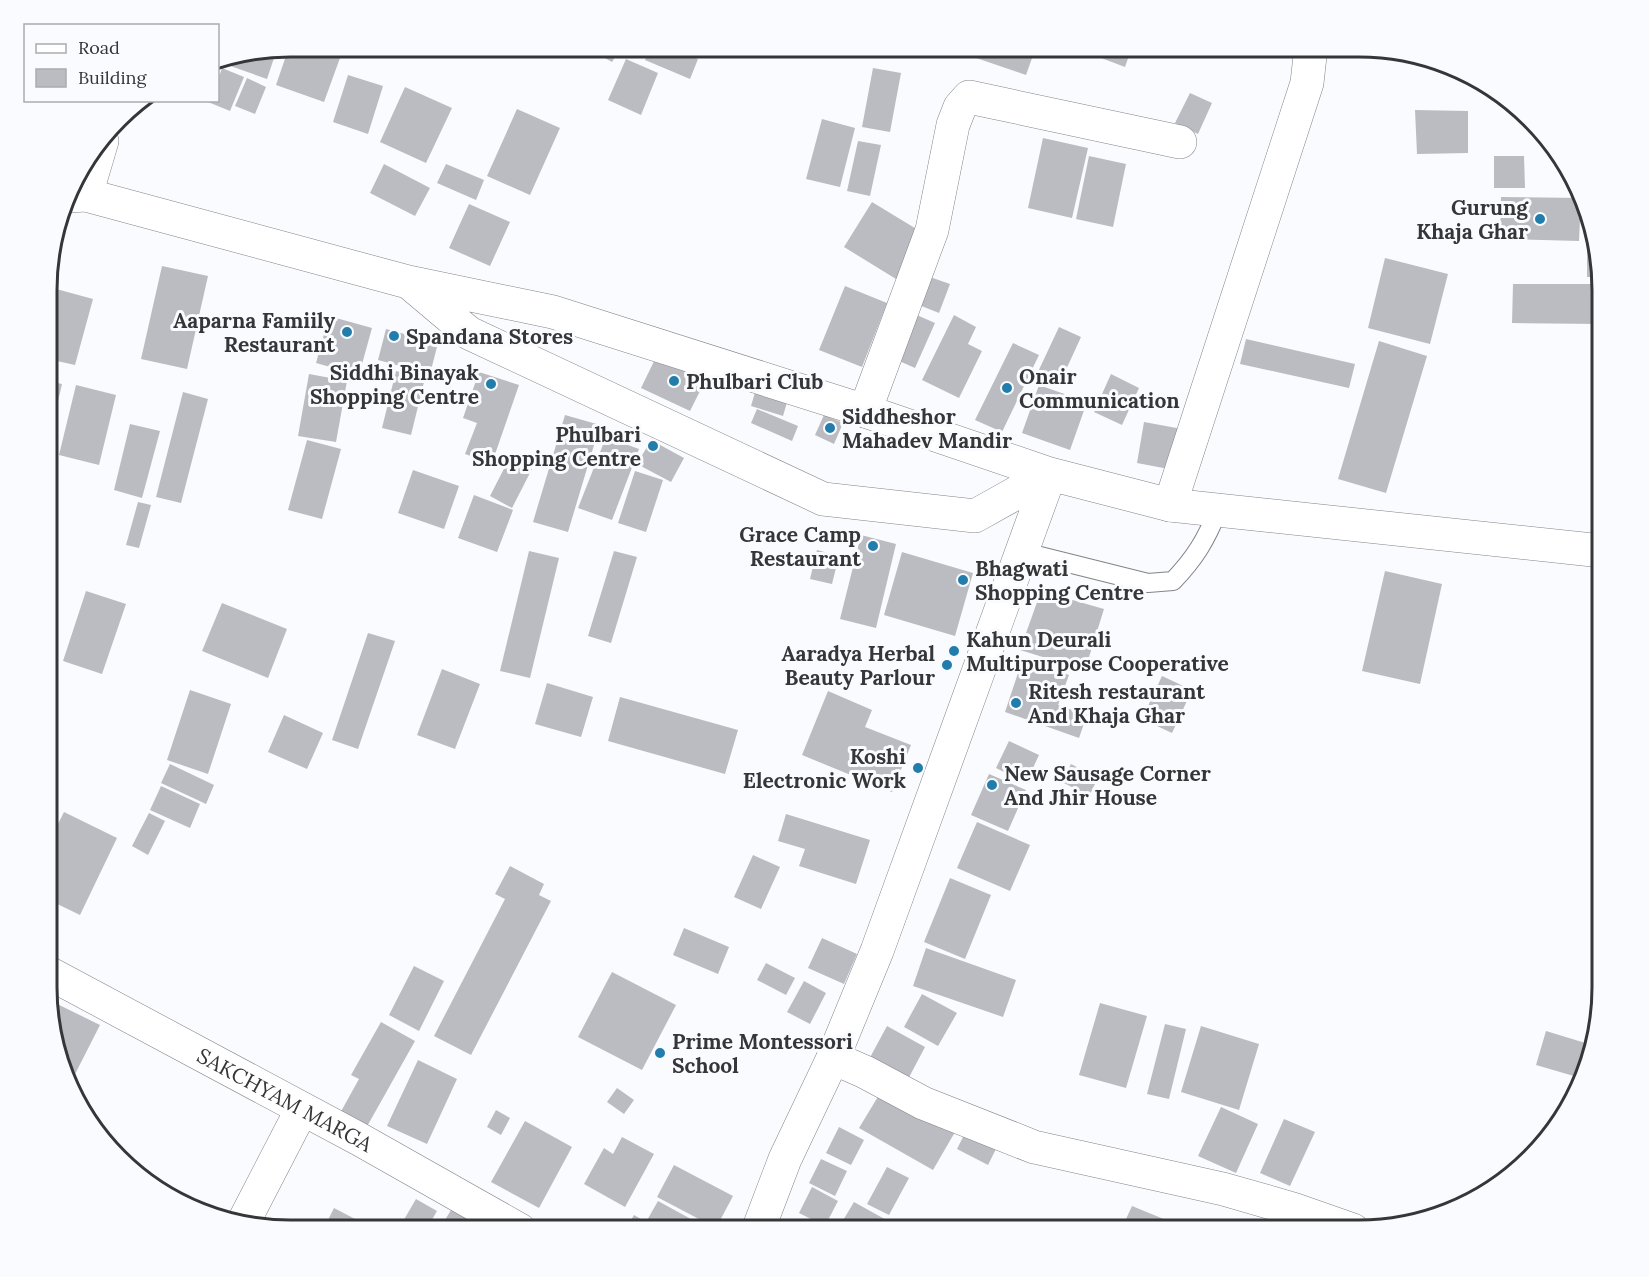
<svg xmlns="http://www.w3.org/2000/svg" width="1649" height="1277" viewBox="0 0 1649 1277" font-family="Lora,serif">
<rect width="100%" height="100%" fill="#fafbfe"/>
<!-- building -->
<path fill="#babcc1" d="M289 47H344L324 102 276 85Z
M585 47H621L612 62Z
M651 47H668L698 59 690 79 645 60Z
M944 47H1036L1026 75Z
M1090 47H1132L1125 67 1088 53Z
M1197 47H1224L1220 57Z
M277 49 267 79 222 63 224 57Z
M626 59 658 73 641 115 608 100Z
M222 68 244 77 230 111 208 102 209 100H218V80Z
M873 68 901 73 890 132 862 127Z
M348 75 383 86 368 134 333 122Z
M247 78 266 87 255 114 235 106Z
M405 87 452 108 426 163 380 142Z
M1190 93 1212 103 1198 134 1175 123Z
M517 109 560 128 530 195 487 176Z
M1415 110 1468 111V153L1417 154Z
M822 119 855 128 840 187 806 179Z
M1043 138 1088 148 1072 218 1028 208Z
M858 141 881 145 870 196 847 191Z
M1089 156 1126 164 1113 227 1076 219Z
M1494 156H1524L1525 188H1494Z
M384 164 430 188 415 216 370 193Z
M446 164 484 180 476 200 437 183Z
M1501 197 1581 198 1579 241 1500 239Z
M872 202 923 233 896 279 844 247Z
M469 204 510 222 490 266 449 248Z
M1587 241H1591L1600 277H1587Z
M1385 258 1448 274 1430 344 1368 328Z
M162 266 208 276 187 369 141 359Z
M930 277 950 284 939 313 919 305Z
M1513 284H1601L1602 324 1512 323Z
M845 286 887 303 862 367 819 350Z
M49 287 93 299 75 365 48 359Z
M910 312 935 323 915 368 890 357Z
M954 315 976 327 968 344 982 351 959 398 922 380Z
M329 316 372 328 359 375 316 363Z
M1059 327 1081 337 1059 385 1037 374Z
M386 329 438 343 430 374 378 360Z
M1246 339 1355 364 1349 388 1240 364Z
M1379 341 1427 356 1386 493 1338 479Z
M1013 343 1039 355 1002 432 975 420Z
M659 351 708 375 690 411 641 388Z
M396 371 425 378 411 435 382 428Z
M479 372 519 385 492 463 465 454 477 423 463 418Z
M309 374 347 381 336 442 298 436Z
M1111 374 1139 388 1122 425 1094 412Z
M48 381 62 384 49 440H48Z
M76 385 116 395 99 465 59 455Z
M1039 385 1087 402 1070 450 1022 433Z
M756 389 788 399 783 416 751 406Z
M183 392 208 399 181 503 156 497Z
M757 409 798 426 792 441 751 423Z
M565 415 600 425 568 532 533 522Z
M824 415 843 423 834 444 815 435Z
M1144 422 1182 429 1174 470 1137 463Z
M130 424 160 431 142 498 114 490Z
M606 437 639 449 612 520 578 508Z
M307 440 341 449 322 519 288 510Z
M651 440 684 458 671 482 637 464Z
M510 457 532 469 512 508 490 496Z
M413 470 459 486 444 529 398 513Z
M635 471 663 480 646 532 618 523Z
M474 495 513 510 497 552 458 538Z
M138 502 151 505 139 548 126 545Z
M861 535 896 544 876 628 840 619Z
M817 550 839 556 832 584 810 579Z
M529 551 559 558 530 678 500 671Z
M614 551 637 557 611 643 588 636Z
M902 552 973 573 955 636 884 615Z
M1385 571 1442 584 1420 684 1362 671Z
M86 591 126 604 102 674 63 661Z
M1041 591 1104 609 1085 670 1020 650Z
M222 603 287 629 268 678 202 651Z
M368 633 395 641 358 749 332 740Z
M1023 658 1069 675 1058 705 1087 715 1079 738 1005 712Z
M442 669 480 684 455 749 417 735Z
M1162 676 1192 690 1172 733 1142 719Z
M547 683 593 697 581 737 535 724Z
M190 690 231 704 208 774 167 760Z
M828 691 872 710 865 727 911 745 892 792 802 755Z
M620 697 738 730 725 774 608 741Z
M284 715 323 733 307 769 268 752Z
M1009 741 1039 755 1026 783 996 768Z
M170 764 214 785 206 804 161 783Z
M1071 764 1098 778 1089 796 1062 782Z
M989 774 1026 790 1008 831 971 815Z
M161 786 200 804 190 828 150 810Z
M64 812 117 838 80 915 47 899V846Z
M149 813 165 821 148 855 132 846Z
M786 814 870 840 856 884 799 866 805 849 778 841Z
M977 822 1030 845 1010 891 957 868Z
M753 855 780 867 761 909 734 897Z
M510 866 544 884 539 895 551 901 471 1055 434 1036 505 899 495 894Z
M950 878 991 895 965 959 924 942Z
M684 928 729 947 718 974 673 955Z
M822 938 857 954 844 984 808 968Z
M926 948 1016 980 1003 1017 913 986Z
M766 963 795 978 786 995 757 980Z
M1602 965V994L1592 991Z
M414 966 444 981 419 1031 389 1015Z
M612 972 676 1005 642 1070 578 1037Z
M804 981 826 993 810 1024 787 1012Z
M922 994 957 1013 938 1046 904 1027Z
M47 999 100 1025 69 1086 47 1004Z
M1100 1003 1147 1016 1126 1088 1079 1075Z
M1599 1011H1600L1593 1040 1589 1038Z
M381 1022 415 1041 365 1130 339 1115 359 1079 351 1075Z
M1165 1024 1186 1029 1169 1099 1147 1094Z
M887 1026 925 1047 906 1083 867 1063Z
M1201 1026 1259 1044 1239 1110 1181 1092Z
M1546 1031 1592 1045 1584 1079 1536 1065Z
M418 1060 457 1079 427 1144 387 1126Z
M617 1088 634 1100 624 1114 607 1102Z
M882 1090 955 1132 933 1170 859 1128Z
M1221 1107 1258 1124 1236 1173 1198 1156Z
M496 1110 510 1118 501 1135 487 1127Z
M1284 1119 1315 1132 1290 1186 1260 1173Z
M525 1121 572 1147 539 1208 491 1182Z
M839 1127 864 1140 851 1165 826 1153Z
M967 1129 998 1145 988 1165 957 1149Z
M622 1137 654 1154 625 1207 584 1184 604 1148 613 1154Z
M821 1159 847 1171 835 1196 809 1183Z
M674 1165 733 1196 716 1228 657 1197Z
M887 1167 909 1178 889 1215 867 1204Z
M812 1187 838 1201 825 1226 799 1213Z
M416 1199 437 1211 426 1230H414L402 1223Z
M658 1201 711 1230H625L634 1215 646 1222Z
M854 1202 899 1227 897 1230H845L839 1227Z
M1132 1206 1171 1222 1167 1230H1121Z
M334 1208 357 1220 352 1230H323Z
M451 1210 472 1222 467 1230H439Z"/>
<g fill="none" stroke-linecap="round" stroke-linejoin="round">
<defs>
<path id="service" d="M1024 552 1148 583 1173 581C1195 558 1206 540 1218 510"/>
<g id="minor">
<path d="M86 195 102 141"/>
<path d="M865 411 932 230 953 125 960 107 969 97 1180 142"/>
<path d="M1170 505 1307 83 1311 47"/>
<path id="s1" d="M47 972 359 1139 520 1230"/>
<path d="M833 1058 865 1072 923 1103 1034 1147 1223 1189 1293 1209 1353 1230"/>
<path d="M243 1223 302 1109"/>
</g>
<path id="secondary" d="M69 196 86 195 408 282 553 312 865 411 1050 474 1170 505 1602 551
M412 285 469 333 823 499 975 516 1050 474
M758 1230 785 1159 833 1058 877 951 1050 474"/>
</defs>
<!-- service casing -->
<use href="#service" stroke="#828489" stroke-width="20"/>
<!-- minor casing -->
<use href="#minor" stroke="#828489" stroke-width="34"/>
<!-- secondary casing -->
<use href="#secondary" stroke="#828489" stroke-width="34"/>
<!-- service -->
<use href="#service" stroke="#fff" stroke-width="18"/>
<!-- minor -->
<use href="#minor" stroke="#fff" stroke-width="33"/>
<!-- secondary -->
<use href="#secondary" stroke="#fff" stroke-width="33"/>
</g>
<!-- markers -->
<g fill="#237dab" stroke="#fafbfe" stroke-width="2">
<circle cx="1540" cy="219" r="6"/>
<circle cx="347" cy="332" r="6"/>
<circle cx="394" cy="336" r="6"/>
<circle cx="674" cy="381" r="6"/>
<circle cx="491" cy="384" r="6"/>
<circle cx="1007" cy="388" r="6"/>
<circle cx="830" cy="428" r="6"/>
<circle cx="653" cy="446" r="6"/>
<circle cx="873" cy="546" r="6"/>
<circle cx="963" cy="580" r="6"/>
<circle cx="954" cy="651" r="6"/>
<circle cx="947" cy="665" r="6"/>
<circle cx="1016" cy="703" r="6"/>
<circle cx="918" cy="768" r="6"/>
<circle cx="992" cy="785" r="6"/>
<circle cx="660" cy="1053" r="6"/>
</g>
<g text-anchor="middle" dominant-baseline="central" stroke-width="6" stroke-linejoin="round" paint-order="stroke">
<!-- poi labels -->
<g font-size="21" font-weight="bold" fill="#353638" stroke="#fafbfe" text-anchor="start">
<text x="1528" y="207" text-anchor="end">Gurung<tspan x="1528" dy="24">Khaja Ghar</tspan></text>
<text x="335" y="320" text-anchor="end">Aaparna Famiily<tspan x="335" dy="24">Restaurant</tspan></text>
<text x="406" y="336">Spandana Stores</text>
<text x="479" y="372" text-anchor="end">Siddhi Binayak<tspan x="479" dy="24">Shopping Centre</tspan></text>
<text x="1019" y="376">Onair<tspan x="1019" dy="24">Communication</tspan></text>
<text x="686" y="381">Phulbari Club</text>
<text x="842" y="416">Siddheshor<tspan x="842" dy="24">Mahadev Mandir</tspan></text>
<text x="641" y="434" text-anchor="end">Phulbari<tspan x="641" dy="24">Shopping Centre</tspan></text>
<text x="861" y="534" text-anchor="end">Grace Camp<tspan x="861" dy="24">Restaurant</tspan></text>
<text x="975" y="568">Bhagwati<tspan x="975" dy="24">Shopping Centre</tspan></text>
<text x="966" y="639">Kahun Deurali<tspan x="966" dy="24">Multipurpose Cooperative</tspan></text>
<text x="935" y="653" text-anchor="end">Aaradya Herbal<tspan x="935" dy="24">Beauty Parlour</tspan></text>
<text x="1028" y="691">Ritesh restaurant<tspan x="1028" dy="24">And Khaja Ghar</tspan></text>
<text x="906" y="756" text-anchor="end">Koshi<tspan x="906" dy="24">Electronic Work</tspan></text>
<text x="1004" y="773">New Sausage Corner<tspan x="1004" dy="24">And Jhir House</tspan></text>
<text x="672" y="1041">Prime Montessori<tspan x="672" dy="24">School</tspan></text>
</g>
<!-- street labels -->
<g font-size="21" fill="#353638" stroke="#fafbfe">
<text stroke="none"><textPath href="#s1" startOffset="270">SAKCHYAM MARGA</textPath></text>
</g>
</g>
<!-- crop -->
<path d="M0 0H1649V1277H0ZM290 57H1359A233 233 0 0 1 1592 290V987A233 233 0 0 1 1359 1220H290A233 233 0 0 1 57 987V290A233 233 0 0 1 290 57Z" fill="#fafbfe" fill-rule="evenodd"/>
<path fill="none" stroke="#353638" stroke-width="3" d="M290 57H1359A233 233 0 0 1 1592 290V987A233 233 0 0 1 1359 1220H290A233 233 0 0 1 57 987V290A233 233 0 0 1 290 57Z"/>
<!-- legend -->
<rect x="24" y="24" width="195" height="78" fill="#fafbfe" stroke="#abacaf" stroke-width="1.5"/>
<rect x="36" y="44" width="30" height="9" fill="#ffffff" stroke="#abacaf" stroke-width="1.5"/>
<text x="78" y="54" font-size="18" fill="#353638">Road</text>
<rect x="36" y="69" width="30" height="18" fill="#babcc1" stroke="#abacaf" stroke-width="1.5"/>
<text x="78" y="84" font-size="18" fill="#353638">Building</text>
</svg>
